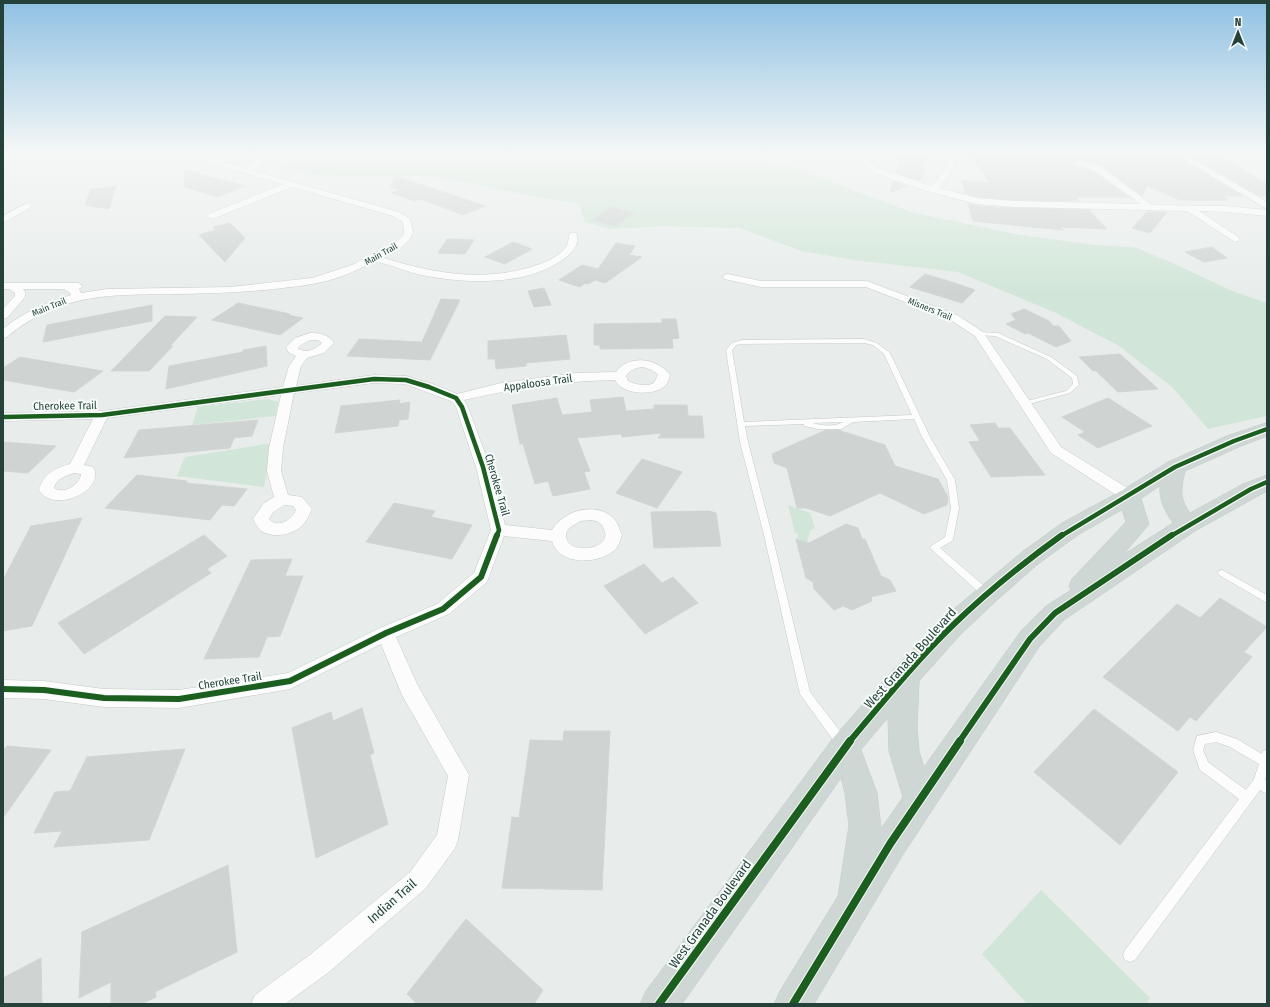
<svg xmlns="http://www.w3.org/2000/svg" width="1270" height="1007" viewBox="0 0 1270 1007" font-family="'Fira Sans Condensed',sans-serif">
<rect width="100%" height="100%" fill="#e8edeb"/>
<!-- green -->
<path fill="#d1e6d8" d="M276 152H750L812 173 862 194 914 213 1021 235 1094 245 1134 247 1177 265 1232 291 1267 303V416L1208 429 1172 387 1119 346 1056 313 958 272 854 260 801 251 740 228 662 226 610 229 585 222 579 204 531 196 466 182 421 176 354 177 310 174 283 169 264 157Z
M254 158 247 168 221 162Z
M268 399 278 402 276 416 192 425 198 407Z
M273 443 264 487 177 476 185 457Z
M788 505 810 513 815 528 810 531 807 542 797 539 798 534 795 533Z
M1041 890 1150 998 1146 1004H1027L982 954Z"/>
<!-- building -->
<path fill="#cfd4d2" stroke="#d1d6d4" d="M902 152H922L925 162 922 179 918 180 896 173Z
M968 152H1171L1242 196H1222L1228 200H1180L1147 186 1142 196 1102 166 1078 159 1073 162 1074 165 1094 172 1129 197H1075L1079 201 1015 200 977 197 965 193 962 180 990 183Z
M1184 152 1217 153 1267 184V196H1259Z
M185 170 245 186 218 197 184 187Z
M395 176 485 206 463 215 421 199 415 201 391 193 399 190 391 187Z
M893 181 906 186 890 193Z
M116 186 109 209 85 205 91 189Z
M968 203 977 206 1015 208 1089 210 1107 229 1060 227 1063 230 981 222 973 221Z
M612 207 634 213 615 226 592 220Z
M1147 212H1167L1150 233 1132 228Z
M230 223 245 238 225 262 199 235 216 230 213 227Z
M447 239 474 240 465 254 438 253Z
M513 242 532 249 505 264 485 257Z
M616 243 635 246 629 255 642 257 605 283 595 280 588 284 585 283 580 287 559 280 582 265 598 269Z
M1212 247 1227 258 1204 262 1185 252Z
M925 274 955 283 975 290 962 303 910 287Z
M544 288 551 305 534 307 528 291Z
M441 299 460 300 430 360 347 356 359 339 422 342Z
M238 303 290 314 288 315 303 318 280 335 212 320Z
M152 305V321L43 342 47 325Z
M1024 309 1049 321 1053 326H1059L1071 341 1056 347 1028 333 1025 334 1006 324 1016 320 1011 314Z
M165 316 197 317 170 346H173L149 371H111Z
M662 319H676L679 338 672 339 673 348 600 349V345H594V324L662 323Z
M566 335 570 359 526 363V366L496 369 495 359H488V341Z
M266 346 267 366 166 389 169 366 243 352V350Z
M1120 354 1158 389 1118 392 1096 371H1093L1079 357Z
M20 357 31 359 103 371 74 392 3 380V368Z
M623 397 626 411 654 409V405H687L688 416H702L704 438H658L662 433 622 437 621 434 577 438 590 471 584 472 590 489 553 496 548 481 535 484 523 444H520L512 405 557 398 562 415 592 412 590 400Z
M1108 398 1152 426 1098 448 1078 435 1085 432 1062 417Z
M400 400 399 404 410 402 408 419 399 420 398 426 335 433 341 406Z
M258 420 252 436 234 438 230 448 124 458 139 430Z
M995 423 998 428H1010L1045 475 991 477 969 442 980 441 970 425Z
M826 430H838L885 445 895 466 938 479 948 497 947 505 924 514 880 493 830 516 806 508H797L787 468 774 463 772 454Z
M3 442 56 446 28 473 3 471Z
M642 459 682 472 657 508 616 493Z
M137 475 187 481 186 483 247 489 234 506 222 505 210 520 105 508Z
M394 503 435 511 431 517 472 525 452 559 366 542Z
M709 511 716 513 721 546 654 548 651 512Z
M82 518 32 626 3 631V580L31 526Z
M846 524 858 528 862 539H865L881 576 890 580 896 591 871 597 872 601 852 610 843 606 834 610 814 589 813 582 806 578 796 539 809 543Z
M204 535 227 556 207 569 211 573 84 654 58 623Z
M292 559 285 576H303L280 636 267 637 259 657 204 659 251 560Z
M644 564 662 583 673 577 698 603 645 634 604 586Z
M1220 598 1267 627 1244 652 1252 657 1196 721 1190 717 1178 731 1103 677 1177 604 1200 618Z
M362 708 374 753 370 755 388 824 316 858 292 728 331 712 333 721Z
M1094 709 1178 772 1120 845 1034 772Z
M564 731H610L602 890 502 888 512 817 519 818 530 740 563 741Z
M7 746 51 750 3 818V751Z
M185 749 149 840 54 847 62 831 34 833 55 792 70 791 87 757Z
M228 865 237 952 155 992 156 997 142 1004H111V982L79 998 82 932Z
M466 919 543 990 534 1004H417L407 994Z
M41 958 42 1004H3V978Z"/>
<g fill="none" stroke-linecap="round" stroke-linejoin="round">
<defs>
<path id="service" d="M979 332 998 333 1051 357 1077 376 1079 385 1070 393 1025 405 1023 404 1022 403 1023 402 1066 391 1073 384 1072 378 1047 359 995 336 977 335 976 334Z
M864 339 877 343 890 353 930 437 955 480 959 508 953 539 952 541 940 548 990 591 992 594 990 597 987 598 984 597 930 548 931 546 945 537 951 508 947 480 922 437 914 419 853 422 841 429H818L804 426V424L745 426 748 442 772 535 810 692 846 739 847 743 846 747 842 748 838 747 800 694 764 535 740 442 726 350 732 343 742 340ZM864 343 873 345 884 354 912 415 744 422 732 350 736 345 742 344ZM843 422C836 427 821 426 813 423Z
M1222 570 1267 595V603L1219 575 1218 573 1219 571Z
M1216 732 1237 739 1262 754 1263 751 1267 750V774L1265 780 1267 781V794L1260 790 1135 960 1130 962 1125 960 1123 955 1125 950 1239 799 1200 770 1193 750 1197 736ZM1216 742 1230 747 1259 764 1254 779 1246 790 1208 762 1203 750 1205 744Z"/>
<path id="minor" d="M155 152H172L214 159 266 152 267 154 254 171 399 212 410 219 413 232C409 245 396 251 384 258 435 274 488 283 540 264 549 261 563 254 567 245 569 241 568 237 570 233H576C583 247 565 259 554 265 516 287 454 283 413 273 407 271 380 261 375 262 367 264 358 270 350 273 331 281 311 285 291 287 254 292 217 293 181 294 113 295 62 291 7 337L3 338V329C23 312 46 303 71 295L70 293 64 289H23L25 292V297L7 318 3 319V309L15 296V293L9 289H3V283H78L83 286 79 289 81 293 107 289 230 287 312 278 352 265 393 244 403 236 404 232 403 222 393 216 292 187 215 218H209L208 216 209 214 283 184 210 163 159 154ZM257 157 248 169 223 162Z
M943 152H951L955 167 939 188 977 198 1015 201 1141 204 1095 171 1075 164 1074 162 1078 160 1101 167 1152 205 1226 206 1267 210V216L1226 212 1199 211 1238 237 1240 239 1238 241 1235 242 1187 211 1015 207 977 204 930 192 874 173 860 161 861 159H867L880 169 932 186 947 167Z
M1172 152H1181L1267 202V209Z
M27 203 30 204 31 206 30 208 3 223V216Z
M728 274 761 281H867L957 315 983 332 1061 447 1134 492 1136 496 1134 500 1129 501 1124 500 1051 453 975 336 949 319 866 287H761L724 279 723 277 724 275Z
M310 333C320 333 328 334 334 343L324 353 307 358 301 366 296 386 374 375 406 376 433 384 457 394 501 383 575 373 616 372C629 354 658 358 670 375 669 380 667 385 662 388 650 396 621 394 615 380 564 381 514 388 464 400L468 407 490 467 505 525 552 530C563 511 593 502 611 516 617 520 619 528 622 535 620 540 619 545 616 549 599 565 559 566 552 541L504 536 487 582 449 614 396 637 417 684 469 775 458 840 455 848 426 888 329 972 285 1004H251L255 995 311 954 410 872 437 835 448 776 402 695 381 644 290 689 179 708 104 707 44 699 3 698V680L44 681 104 689 179 690 288 673 380 628 437 604 474 573 491 530 476 467 456 407 451 401 405 384 374 383 294 393 283 448 281 471 288 495 302 497 312 509C309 515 307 521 302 526 292 535 271 539 260 530 257 527 255 523 253 519L263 504 274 497 267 471 269 448 281 395 107 418 84 465 93 467C107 489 54 515 39 490 43 474 55 468 70 464L93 419 3 421V413L102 411 283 387 289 366 296 356 289 353 286 347 295 338ZM310 340H318L322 343C315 350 307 353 298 349L299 346ZM642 367C648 368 654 370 658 375L654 383C645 387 637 385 628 381L626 376C630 370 635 368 642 367ZM75 473 81 474C80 485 63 495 54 488 56 479 66 475 75 473ZM284 505 293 506 296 510C292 520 277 529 269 519L273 512ZM581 521C589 520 599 519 603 527 617 550 565 557 566 535 566 528 575 524 581 521Z"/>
<path id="primary" d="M1267 423V436L1241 446 1185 471C1181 489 1179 498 1190 513L1243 484 1267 475V491L1195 531 1064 620 1039 647 902 856 814 1004H774L780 991 838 896 849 826 845 793 841 778 682 1004H640L646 991 834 737 895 668 942 619 1022 552 1062 523 1121 491 1168 462 1227 436ZM1160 486C1159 501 1165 511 1173 523L1123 555 1149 524 1141 499ZM1122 510 1126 522 1072 579 1069 586 1071 590 1046 606 1021 631 924 767 919 751 917 728 919 681 960 635 996 601 1038 564 1078 535ZM888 718 889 751 903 797 881 829 877 793 861 750Z"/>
</defs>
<!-- service casing -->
<use href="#service" stroke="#c5cac8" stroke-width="1"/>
<!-- minor casing -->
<use href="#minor" stroke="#c5cac8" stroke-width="1"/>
<!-- primary casing -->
<use href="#primary" stroke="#c3ccc9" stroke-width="1"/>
<!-- service -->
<use href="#service" fill="#fcfcfc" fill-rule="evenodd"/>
<!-- minor -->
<use href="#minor" fill="#fcfcfc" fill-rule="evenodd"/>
<!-- primary -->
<use href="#primary" fill="#cfd7d5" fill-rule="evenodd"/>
<defs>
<path id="cycleway-far2" d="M3 417 102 415 374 379 406 380 429 387 456 398 462 407 483 467 499 530 497 536
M1061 536 1175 467 1234 441 1267 429
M1171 536 1251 489 1267 482"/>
<path id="cycleway-far1" d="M3 689 44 690 104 698 179 699 290 681 386 633 443 609 481 577 497 535
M849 742C882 703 915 662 952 626 986 593 1023 563 1062 535
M959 742 1030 639 1055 613 1172 535"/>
<path id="cycleway" d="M659 1004 850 741
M793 1004 890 844 960 741"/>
</defs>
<!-- cycleway-far2 casing -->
<use href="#cycleway-far2" stroke="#f7fbf9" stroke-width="7"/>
<!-- cycleway-far1 casing -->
<use href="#cycleway-far1" stroke="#f7fbf9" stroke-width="8"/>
<!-- cycleway casing -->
<use href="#cycleway" stroke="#f7fbf9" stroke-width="10"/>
<!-- cycleway-far2 -->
<use href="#cycleway-far2" stroke="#1b5e20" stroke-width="4.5"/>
<!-- cycleway-far1 -->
<use href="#cycleway-far1" stroke="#1b5e20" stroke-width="6"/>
<!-- cycleway -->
<use href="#cycleway" stroke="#1b5e20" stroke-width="8"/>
</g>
<!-- sky -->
<linearGradient id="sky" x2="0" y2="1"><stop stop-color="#8fc1e3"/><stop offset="0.52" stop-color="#f5f7f6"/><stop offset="1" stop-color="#f5f7f6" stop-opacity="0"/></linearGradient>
<rect width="1270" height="293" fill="url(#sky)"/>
<g text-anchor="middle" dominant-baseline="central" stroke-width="4" stroke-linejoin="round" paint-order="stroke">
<!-- far-street labels -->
<g font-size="9" fill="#24423a" stroke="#f7fbf9">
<text transform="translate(381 254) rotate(-29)">Main Trail</text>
<text transform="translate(49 307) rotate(-22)">Main Trail</text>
<text transform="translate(930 309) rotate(22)">Misners Trail</text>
</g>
<!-- street labels -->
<g font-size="11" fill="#24423a" stroke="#f7fbf9">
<text transform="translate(538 383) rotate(-8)">Appaloosa Trail</text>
<text transform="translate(65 406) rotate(-1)">Cherokee Trail</text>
<text transform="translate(497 485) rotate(74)">Cherokee Trail</text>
<text transform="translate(230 681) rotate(-9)">Cherokee Trail</text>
</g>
<!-- near-street labels -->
<g font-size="13" fill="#24423a" stroke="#f7fbf9">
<text transform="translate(910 658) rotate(-48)">West Granada Boulevard</text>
<text transform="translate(392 901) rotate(-41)">Indian Trail</text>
<text transform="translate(710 914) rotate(-54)">West Granada Boulevard</text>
</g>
</g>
<!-- border -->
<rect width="1270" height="1007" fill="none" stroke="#24423a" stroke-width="8"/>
<!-- north arrow -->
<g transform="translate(1238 32)" stroke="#f7fbf9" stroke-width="3" paint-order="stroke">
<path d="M0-3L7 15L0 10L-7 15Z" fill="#24423a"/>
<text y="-6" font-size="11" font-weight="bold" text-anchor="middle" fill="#24423a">N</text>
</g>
</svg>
